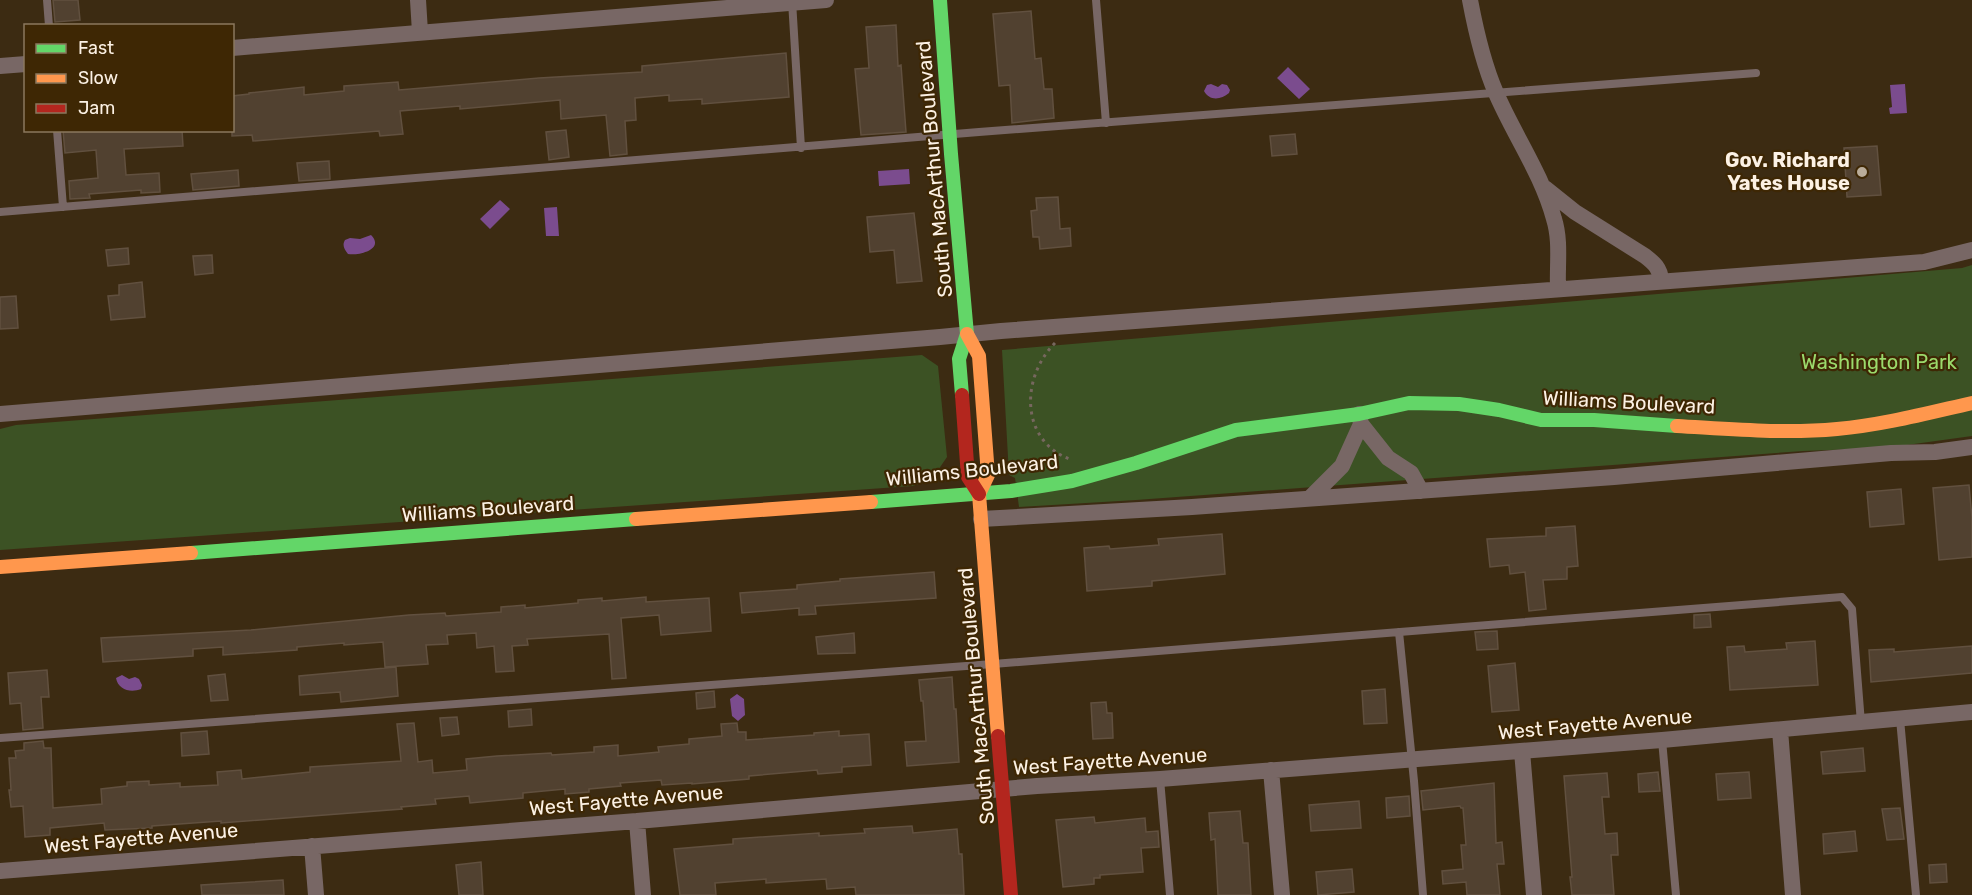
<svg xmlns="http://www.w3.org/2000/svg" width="1972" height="895" viewBox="0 0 1972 895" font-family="Rubik,sans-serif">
<rect width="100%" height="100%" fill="#3c2b12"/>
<!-- green -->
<path fill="#3c5224" d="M1972 265V436L1885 448 1803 451 1136 500 1019 507 1015 478 1009 475 1002 350 1962 268Z
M922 355 938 366 947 457 932 479 913 486 0 550V429L16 425Z"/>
<!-- water -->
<path fill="#7b4c8e" d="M1288 67 1310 89 1299 99 1277 78Z
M1211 84 1218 87 1222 84 1227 85 1230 90 1229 93C1221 100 1209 101 1204 91L1207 85Z
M1905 84 1907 113 1890 114 1889 108 1892 107 1890 85Z
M909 169 910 184 879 186 878 171Z
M500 200 510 209 490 229 480 219Z
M557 207 559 236H546L544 208Z
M371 235C385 249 359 256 348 254 344 249 342 245 345 240L350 238 360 239Z
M122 675 129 679 135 677 139 679 142 685 141 689C131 693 118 690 116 678Z
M737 694 744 699 745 715 738 721 732 716 730 699Z"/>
<!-- building -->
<path fill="#514130" stroke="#61503f" stroke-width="1.5" d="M53 0H78L80 20 55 22Z
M1031 11 1035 59 1041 58 1044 89H1052L1054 118 1012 123 1010 85 999 86 993 14Z
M896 25 898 66 901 65 906 132 861 135 855 69 869 68 866 27Z
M786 53 789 97 702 104V99L669 101V95L635 98 636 120 625 121 627 154 610 156 606 115 561 119 560 100 460 109V106L400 111 403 134 380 136 379 131 253 141 252 135 232 136V96L249 94V93L304 87V95L344 91V86L398 82 399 90 539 78 642 72V66Z
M63 130H182L183 146 124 149 126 175 159 173 160 192 141 193V190L89 194 90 198 70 199 69 181 98 178 96 150 65 153Z
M566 130 569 157 549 160 546 132Z
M1295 134 1297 154 1272 156 1270 136Z
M1877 146 1881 195 1847 197 1844 148Z
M329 161 330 179 299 181 297 163Z
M238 170 239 186 193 190 191 174Z
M1058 197 1060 229 1070 228 1071 246 1040 249 1039 237H1033L1031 211 1037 210 1036 198Z
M914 213 922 281 897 283 894 250 870 252 867 217Z
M128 248 129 264 108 266 106 250Z
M212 255 213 273 195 275 193 256Z
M142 282 145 317 111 320 108 296 119 295V285Z
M16 296 18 328 0 329V297Z
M1969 485 1972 518V557L1939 560 1933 488Z
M1901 489 1904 524 1870 527 1867 492Z
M1575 526 1578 566 1567 567V579L1543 580 1546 609 1529 611 1525 572 1510 574 1509 565 1490 567 1487 539 1546 536V528Z
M1222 534 1225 574 1152 581V586L1087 591 1084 548 1109 546 1110 549 1159 545 1158 539Z
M934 572 936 598 815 606 816 614 799 615V608L742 613 740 593 797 589V585L840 581V579Z
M646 597V602L709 598 711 631 661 635 659 615 621 618 626 678 612 679 609 634 527 639 528 645 512 646 514 671 496 672 494 646 477 648 476 633 447 635 448 644 426 645 428 664 385 667 383 642 344 645V643L297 647V650L223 655V647L193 649V656L103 662 101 638 251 630 409 615 445 613 446 616 501 612V607L525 605V608L578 603V600L602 598V601Z
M1710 614 1711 627 1694 628V615Z
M1497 631 1498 649 1477 650 1475 632Z
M854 633 855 653 818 654 816 637Z
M1815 641 1818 685 1730 690 1727 647 1744 646 1745 652 1787 649 1786 643Z
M1972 646V673L1871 682 1869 650 1894 649V652Z
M1515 663 1519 710 1492 712 1488 666Z
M396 667 398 696 341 702 340 692 300 695 299 676Z
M47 670 49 697H41L43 728 23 730 21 703 10 704 8 673Z
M225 674 228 700 211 701 208 676Z
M952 677 954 709H956L959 762 907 766 905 742 926 741 923 701H921L919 680Z
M1385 689 1387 723 1364 724 1362 691Z
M714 691 715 707 697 709 696 693Z
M1106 702 1107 713H1112L1113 738 1093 739 1091 703Z
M531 709 532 725 509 727 508 711Z
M457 717 459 734 442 736 440 718Z
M414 723 418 762 432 760 433 773 467 770 466 759 497 756 551 753 552 755 594 752V747L618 745V756L659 752 658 747 689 744V739L722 736 721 724 737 723 738 732H746V740L814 735V733L839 731V736L869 734 871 765 842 767V772L818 774 817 770 749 776V779L692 784V783L662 785 661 780 620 783 621 786 589 789V792L565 794V789L523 793V798L470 803 469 796 435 799 436 804 401 807 402 809 221 823V821L152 826V828L105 830 104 823 50 828V835L25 837 23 806 11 807 9 790H11L9 758H16L15 751 24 750V743L43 741 44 748H51L53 808 102 804 101 789 127 786V782L149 781V785L180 783V787L218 785 217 772 241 770 242 779 310 772V767L401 761 397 724Z
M207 731 209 754 182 756 181 733Z
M1863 748 1865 771 1823 774 1821 752Z
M1658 772 1660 791 1639 792 1638 774Z
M1749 772 1751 798 1718 800 1716 774Z
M1607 773 1609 797H1602L1605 834 1617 833 1618 855H1611L1614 895H1572L1570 877H1572L1564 776Z
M1494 783 1496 843 1502 842 1504 864H1497L1500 895H1467L1466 882 1443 884 1442 871 1463 869 1461 845H1466L1463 808H1461L1460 806 1423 810 1421 791Z
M1409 796 1410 816 1387 818 1386 798Z
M1359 801 1361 828 1311 831 1309 805Z
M1900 808 1904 839 1887 840 1882 809Z
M1240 811 1243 843H1248L1251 895H1218L1215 839 1211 840 1209 813Z
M1094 817 1095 823 1145 818 1146 832 1158 831 1159 847 1141 848 1143 872 1100 875V878H1094V884L1063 887 1056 820Z
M912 826 913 833 957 829 959 854H962L964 895H856L855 887 827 889 826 879 766 883V879L715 883 716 895H680L674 849 733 844V839L819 833V836L865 833 864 829Z
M1855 831 1857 851 1824 854 1823 834Z
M481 862 483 895H459L456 865Z
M1946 864 1947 882 1930 883 1929 865Z
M1352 869 1354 892 1318 895 1316 872Z
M283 880 284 895H202L201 885Z"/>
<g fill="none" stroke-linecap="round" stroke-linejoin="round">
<!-- path -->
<path stroke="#76675e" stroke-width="3" stroke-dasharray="3 4.5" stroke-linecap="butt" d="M1055 343C1020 378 1020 442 1072 460"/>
<!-- lane -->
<path stroke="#786765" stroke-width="8" d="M47 0 49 26
M1096 0 1106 123
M792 1 801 148
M57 130 63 207
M0 212 979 132 1756 73
M1399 632 1414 781 1423 895
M1900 719 1916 895
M0 738 993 664 1842 597 1852 609 1861 723
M1662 740 1676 895
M1160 779 1170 895"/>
<!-- street -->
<path stroke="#786765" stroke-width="16" d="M418 0 420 32
M1470 0C1476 32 1483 63 1496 93 1514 135 1542 174 1554 219 1561 241 1557 265 1558 288
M232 48 826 0
M0 66 26 64
M1545 188 1575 212 1645 256C1654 263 1660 268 1661 280
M0 414 940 337 1001 331 1924 262 1972 250
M1361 424 1388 458 1411 473 1421 491
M1310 498 1342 466 1361 424 1359 414
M981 519 1192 507 1614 477 1891 453 1935 452 1972 447
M1780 730 1793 895
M1522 751 1534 895
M1271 770 1282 895
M637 821 643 895
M312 846 316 895
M0 871 637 821 1037 786 1160 779 1662 740 1972 712"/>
<!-- fast -->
<path stroke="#63d668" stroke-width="14" d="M940 0 951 154 967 334 959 359 962 395
M871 502 1011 491 1072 481 1136 463 1236 430 1359 414 1409 403 1459 404 1499 410 1541 420H1594L1677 426
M191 553 636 519"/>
<!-- slow -->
<path stroke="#ff974d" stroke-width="14" d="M967 334 979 356 988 475 979 494 998 736
M1677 426C1730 429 1784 434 1837 429 1883 425 1928 413 1972 403
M636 519 871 502
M0 567 191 553"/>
<!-- jam -->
<path stroke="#b3261e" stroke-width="14" d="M962 395 968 477 979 494
M998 736 1011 895"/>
</g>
<!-- markers -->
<circle fill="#b9ac9a" stroke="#3e2704" stroke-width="2" cx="1862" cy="172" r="6"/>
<g text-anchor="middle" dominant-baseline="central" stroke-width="4.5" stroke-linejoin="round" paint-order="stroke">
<!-- poi labels -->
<g font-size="20" font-weight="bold" fill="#fcf1e4" stroke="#3e2704" text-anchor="end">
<text x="1850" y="160">Gov. Richard<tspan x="1850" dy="23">Yates House</tspan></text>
</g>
<!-- street labels -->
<g font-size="20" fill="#fcf1e4" stroke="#3e2704">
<text transform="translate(934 169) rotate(-95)">South MacArthur Boulevard</text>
<text transform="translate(1629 402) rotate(3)">Williams Boulevard</text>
<text transform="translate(972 470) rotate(-6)">Williams Boulevard</text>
<text transform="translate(488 509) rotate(-4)">Williams Boulevard</text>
<text transform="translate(976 696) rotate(-95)">South MacArthur Boulevard</text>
<text transform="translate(1595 724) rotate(-5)">West Fayette Avenue</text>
<text transform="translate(1110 761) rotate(-4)">West Fayette Avenue</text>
<text transform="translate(626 800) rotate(-5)">West Fayette Avenue</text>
<text transform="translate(141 838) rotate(-5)">West Fayette Avenue</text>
</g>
<!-- park labels -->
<g font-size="20" fill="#9bda6c" stroke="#3e2704">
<text x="1879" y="362">Washington Park</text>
</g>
</g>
<!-- legend -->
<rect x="24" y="24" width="210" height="108" fill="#3e2704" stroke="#8a785e" stroke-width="1.5"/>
<rect x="36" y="44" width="30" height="9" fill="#63d668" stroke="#8a785e" stroke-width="1.5"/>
<text x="78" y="54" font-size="18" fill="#fcf1e4">Fast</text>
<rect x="36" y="74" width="30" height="9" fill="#ff974d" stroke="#8a785e" stroke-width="1.5"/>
<text x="78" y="84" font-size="18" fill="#fcf1e4">Slow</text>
<rect x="36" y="104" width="30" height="9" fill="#b3261e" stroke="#8a785e" stroke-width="1.5"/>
<text x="78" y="114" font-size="18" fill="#fcf1e4">Jam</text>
</svg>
